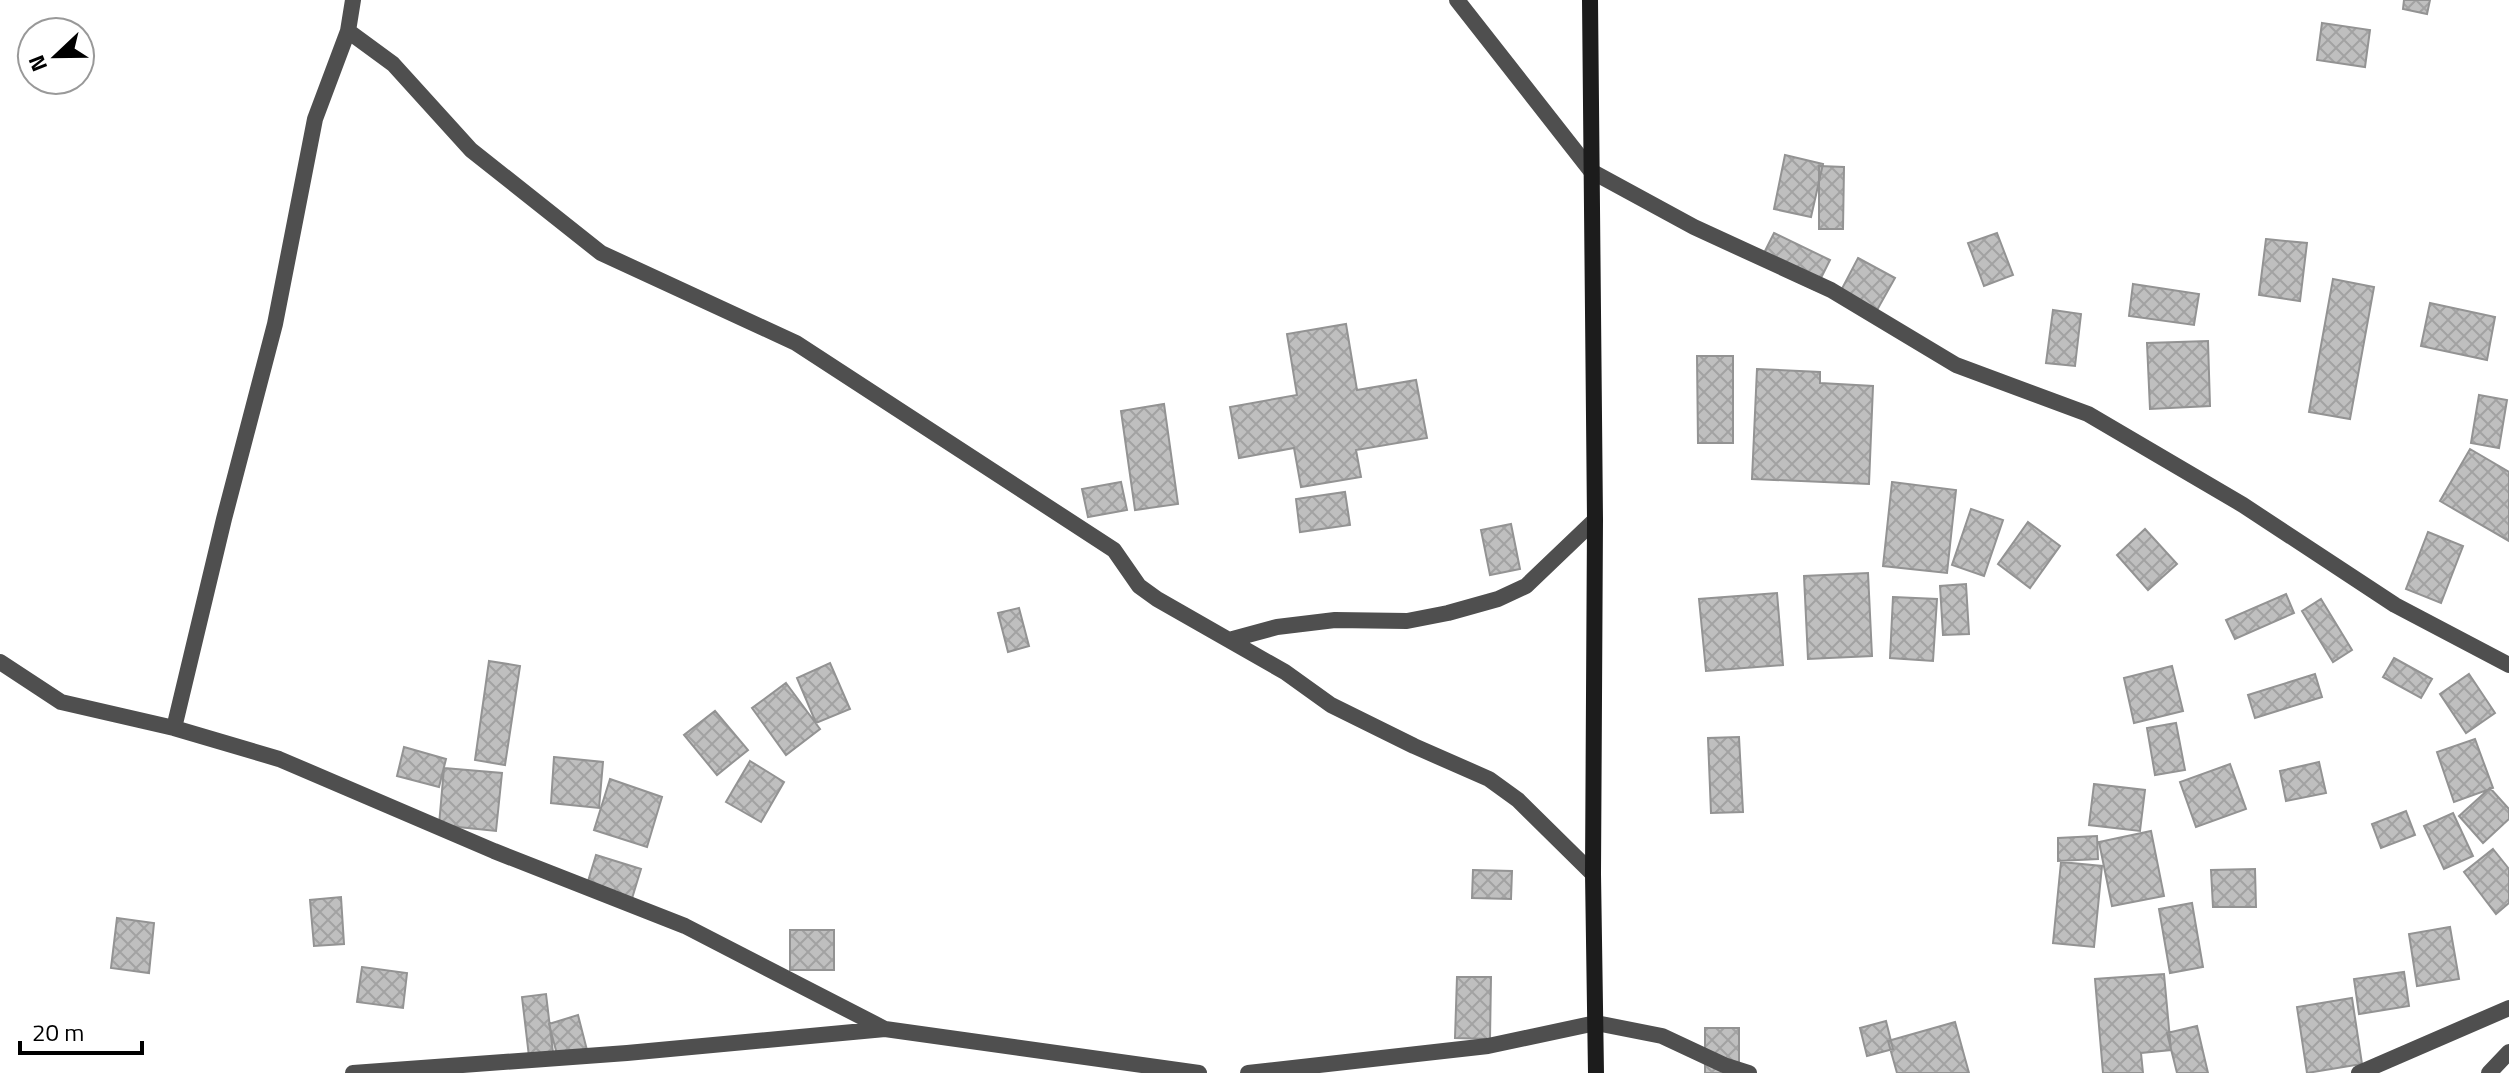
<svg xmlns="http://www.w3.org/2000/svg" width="2509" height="1073" viewBox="0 0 2509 1073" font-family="'Titillium Web',sans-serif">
<defs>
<pattern id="building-cross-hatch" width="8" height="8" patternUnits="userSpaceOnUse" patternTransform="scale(2)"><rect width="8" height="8" fill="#bfbfbf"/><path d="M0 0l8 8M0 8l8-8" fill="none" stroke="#a2a2a2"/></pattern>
</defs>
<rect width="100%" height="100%" fill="#fff"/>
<!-- building -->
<path fill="url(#building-cross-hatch)" stroke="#939393" stroke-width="2" d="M2404 0H2430L2427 14 2403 9Z
M2322 23 2370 30 2365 67 2317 60Z
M1785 155 1823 164 1811 217 1774 209Z
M1819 166 1844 167 1843 229H1819Z
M1774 233 1830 260 1815 290 1759 263Z
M1997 233 2013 275 1984 286 1968 243Z
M2266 239 2307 243 2300 301 2259 295Z
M1858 258 1895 278 1872 319 1836 300Z
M2333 279 2374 287 2350 419 2309 412Z
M2133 284 2199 294 2194 325 2129 316Z
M2430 303 2495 317 2487 360 2421 346Z
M2053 310 2081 314 2075 366 2046 363Z
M1346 324 1357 390 1416 380 1427 438 1356 450 1361 477 1301 487 1294 448 1239 458 1230 407 1297 395 1287 334Z
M2208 341 2210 406 2150 409 2147 343Z
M1697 356H1733V443H1698Z
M1757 369 1820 372V383L1873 386 1869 484 1752 479Z
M2479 395 2507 400 2499 448 2471 443Z
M1164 404 1178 504 1135 510 1121 411Z
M2470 449 2509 472V541L2440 501Z
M1121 482 1127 510 1088 517 1082 489Z
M1892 482 1956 490 1947 573 1883 566Z
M1345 492 1350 525 1300 532 1296 499Z
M1971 509 2003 520 1984 576 1952 565Z
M2028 522 2060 546 2030 588 1998 564Z
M1511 524 1520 569 1490 575 1481 530Z
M2145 529 2177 564 2148 590 2117 555Z
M2428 532 2463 546 2441 603 2406 589Z
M1868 573 1872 656 1808 659 1804 576Z
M1966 584 1969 634 1943 635 1940 586Z
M1777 593 1783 665 1706 671 1699 599Z
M2286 594 2294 613 2235 639 2226 620Z
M1893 597 1937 599 1933 661 1890 658Z
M2321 599 2352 650 2333 662 2302 611Z
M1019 608 1029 646 1008 652 998 613Z
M2394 658 2432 679 2421 698 2383 677Z
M489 661 520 666 505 765 475 760Z
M830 663 850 709 816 723 797 678Z
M2172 666 2183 711 2134 723 2124 678Z
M2315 674 2322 697 2255 718 2248 695Z
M2469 674 2495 713 2466 733 2440 694Z
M786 683 820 729 786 755 752 708Z
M715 711 748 750 717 775 684 735Z
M2176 723 2185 770 2155 775 2147 728Z
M1739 737 1743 812 1711 813 1708 738Z
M2475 739 2493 788 2454 802 2437 752Z
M404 747 446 759 439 787 397 776Z
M554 757 603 762 599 808 551 803Z
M750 761 784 782 761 822 726 802Z
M2319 762 2326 793 2286 801 2280 771Z
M2230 764 2246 809 2196 827 2180 782Z
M444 768 502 773 496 831 439 825Z
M610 779 662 797 647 847 594 830Z
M2094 784 2145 790 2140 831 2089 825Z
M2490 788 2509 809V819L2483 843 2459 816Z
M2406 811 2415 835 2381 848 2372 824Z
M2453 813 2473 856 2444 869 2424 826Z
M2151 831 2164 896 2112 906 2099 842Z
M2097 836 2098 859 2058 861V838Z
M2493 849 2509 869V903L2496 914 2464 872Z
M596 855 641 869 630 905 585 891Z
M2061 862 2102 866 2094 947 2053 943Z
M2255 869 2256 907H2213L2211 870Z
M1473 870 1512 871 1511 899 1472 898Z
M341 897 344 944 314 946 310 900Z
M2192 903 2203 967 2170 973 2159 909Z
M117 918 154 923 149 973 111 968Z
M2450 927 2459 979 2417 986 2409 934Z
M790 930H834V970H790Z
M362 967 407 973 403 1008 357 1002Z
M2404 972 2409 1006 2359 1014 2354 979Z
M2164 974 2171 1050 2141 1053 2143 1073H2103L2095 979Z
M1457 977H1491L1490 1039 1455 1038Z
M546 994 554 1061 530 1065 522 997Z
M2352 998 2362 1064 2307 1073 2297 1007Z
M578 1015 588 1054 559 1062 549 1024Z
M1886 1021 1893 1049 1867 1056 1860 1028Z
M1955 1022 1969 1073H1897L1888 1041Z
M2197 1026 2208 1073H2177L2167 1033Z
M1705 1028H1739V1073H1705Z"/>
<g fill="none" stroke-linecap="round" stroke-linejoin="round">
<!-- street -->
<path stroke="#4f4f4f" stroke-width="16" d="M1457 0 1591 171 1694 227 1831 290 1956 365 2088 414 2243 505 2395 605 2509 665
M348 31 393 64 471 150 601 253 796 343 1114 550 1139 586 1157 599 1285 672 1331 705 1414 746 1489 779 1518 800 1593 874
M1229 640 1277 627 1335 620 1407 621 1448 613 1498 599 1526 586 1595 520
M0 662 61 702 174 728 279 759 494 851 685 926 885 1029
M174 728 224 519 275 324 315 119 348 31 353 0
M353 1073 627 1053 885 1029 1199 1073
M1248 1073 1488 1046 1596 1023 1662 1036 1724 1065 1749 1073
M2359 1073 2509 1008
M2489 1073 2509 1052"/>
<!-- secondary -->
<path stroke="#1c1c1c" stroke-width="16" d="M1590 0 1595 520 1593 874 1596 1073"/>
</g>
<!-- north arrow -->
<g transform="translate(56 56) rotate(248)"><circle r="38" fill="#ffffff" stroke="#999999" stroke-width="2"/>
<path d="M0-6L14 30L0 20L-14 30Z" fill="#000000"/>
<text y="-12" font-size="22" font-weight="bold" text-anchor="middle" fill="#000000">N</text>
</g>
<!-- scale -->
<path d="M20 1041v12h122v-12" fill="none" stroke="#000000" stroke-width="4"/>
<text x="32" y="1041" font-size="24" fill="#000000" stroke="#ffffff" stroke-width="6" paint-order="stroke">20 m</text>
</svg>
